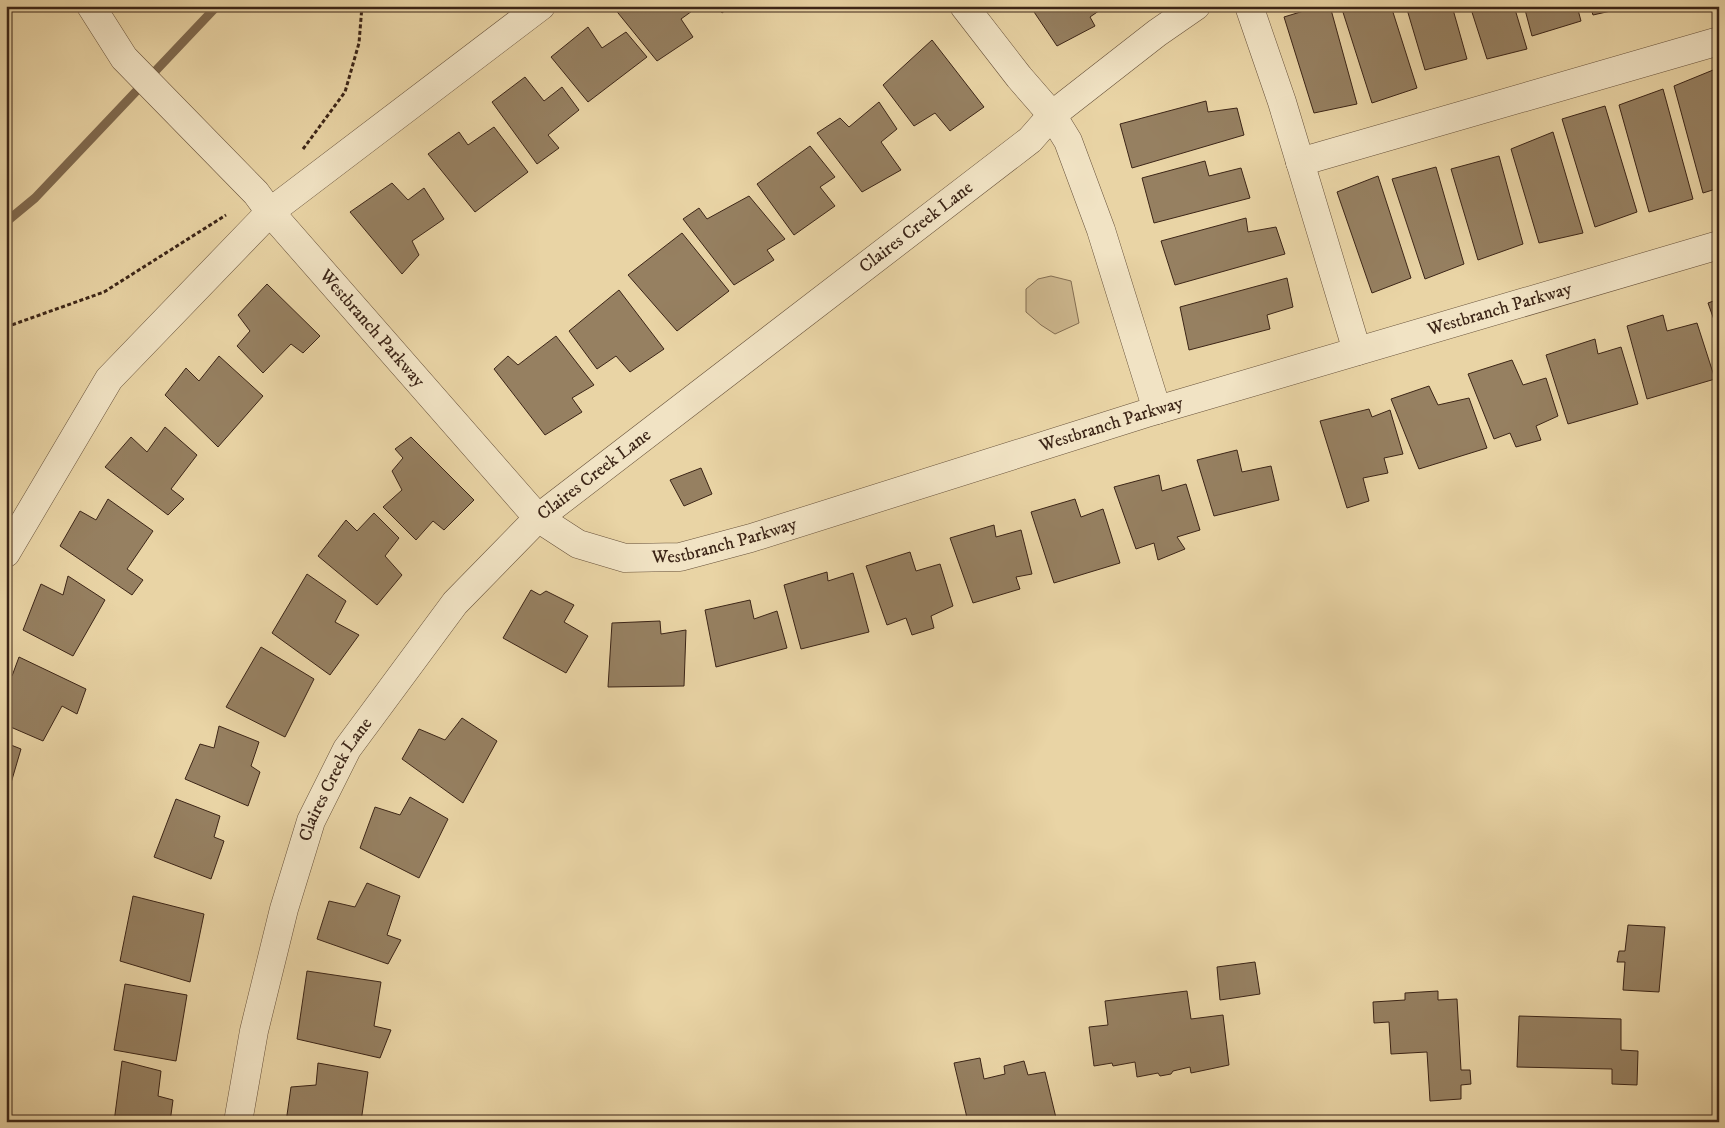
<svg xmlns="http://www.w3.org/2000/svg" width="1725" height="1128" viewBox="0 0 1725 1128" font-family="'IM FELL DW Pica',serif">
<rect width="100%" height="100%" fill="#e9d4a5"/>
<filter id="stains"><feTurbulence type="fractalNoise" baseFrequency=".004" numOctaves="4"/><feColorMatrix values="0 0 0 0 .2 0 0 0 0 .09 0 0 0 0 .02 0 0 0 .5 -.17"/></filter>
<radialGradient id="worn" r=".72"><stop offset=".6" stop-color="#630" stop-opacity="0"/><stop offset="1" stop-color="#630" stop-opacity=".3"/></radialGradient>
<!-- green -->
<path fill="#ccb68d" stroke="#846e52" d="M1051 276 1071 281 1079 323 1055 334 1041 325 1026 312V289L1038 279Z"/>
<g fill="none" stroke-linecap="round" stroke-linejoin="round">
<!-- stream -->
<path stroke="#806a4f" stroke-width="9" d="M6 222 35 198 217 6"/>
</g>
<!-- building -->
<path fill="#968061" stroke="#3c2517" d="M616 6H699L681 19 693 37 657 61 614 8Z
M717 6H731L722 13Z
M1030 6H1106L1090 17 1095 26 1057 46Z
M1320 6H1330L1357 104 1314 113 1284 17Z
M1341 6H1391L1417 88 1372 103Z
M1406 6H1452L1467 59 1425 70Z
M1470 6H1514L1527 49 1487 59Z
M1524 6H1577L1581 21 1532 36Z
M1590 6H1633L1593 15Z
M588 27 602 48 626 32 647 57 588 102 551 57Z
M932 40 984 107 950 131 935 113 914 126 883 85Z
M1718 68 1719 188 1703 193 1674 86Z
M525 77 544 101 562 87 579 110 548 135 559 148 537 164 492 102Z
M1663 89 1693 199 1649 212 1619 105Z
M1206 101 1208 112 1237 108 1244 135 1132 168 1120 124Z
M879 102 897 129 881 142 901 170 862 192 817 133 840 118 849 127Z
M1605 106 1637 212 1595 227 1562 119Z
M494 127 528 172 475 212 428 154 459 132 468 145Z
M1553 132 1583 233 1539 243 1511 149Z
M810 146 835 177 820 187 835 206 794 235 757 184Z
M1499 156 1523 244 1478 260 1451 169Z
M1205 161 1209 176 1241 168 1250 198 1154 223 1142 178Z
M1436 167 1464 264 1425 279 1392 179Z
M1378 176 1411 278 1372 293 1337 192Z
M392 183 408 200 424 188 444 219 412 241 419 255 402 274 350 212Z
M749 196 785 239 767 250 774 260 734 285 683 219 699 208 707 219Z
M1246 218 1248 232 1276 227 1285 254 1175 285 1161 241Z
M682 233 729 291 677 331 628 275Z
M1287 278 1293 307 1267 315 1270 329 1189 350 1180 307Z
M267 284 320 336 303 353 291 344 263 373 237 346 250 331 238 315Z
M619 290 664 349 630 372 616 356 597 369 569 331Z
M1719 299V334L1708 303Z
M1663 315 1667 331 1697 323 1715 379 1647 399 1627 326Z
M556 336 594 385 572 398 582 412 545 435 494 369 508 356 518 365Z
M1595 339 1598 354 1621 347 1638 404 1568 424 1546 355Z
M219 356 263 396 218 447 165 395 186 368 199 381Z
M1512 360 1523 385 1546 378 1558 416 1536 426 1541 440 1516 447 1510 433 1494 439 1468 374Z
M1429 386 1438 405 1469 398 1487 448 1419 469 1391 399Z
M1369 409 1372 417 1390 410 1403 454 1384 458 1388 473 1363 478 1369 501 1347 508 1320 421Z
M165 427 197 455 171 489 184 499 168 515 105 467 131 437 147 452Z
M411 437 474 500 444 530 433 521 416 540 383 507 402 490 392 471 403 458 395 449Z
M1237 450 1242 472 1271 466 1279 500 1214 516 1197 460Z
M701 468 712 494 684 506 670 480Z
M1159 475 1162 491 1186 484 1200 530 1177 537 1185 549 1158 560 1154 543 1136 549 1114 487Z
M108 499 153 531 127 569 143 580 132 595 60 546 80 511 96 520Z
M1075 499 1081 517 1103 509 1120 563 1054 583 1031 512Z
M374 513 399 538 385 556 402 575 377 605 318 556 346 520 357 531Z
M994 525 996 537 1021 530 1032 574 1016 577 1020 589 973 603 950 538Z
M910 552 916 571 940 564 953 606 931 616 934 628 912 635 906 618 887 625 866 566Z
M827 572 828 581 853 573 869 632 801 649 784 585Z
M307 574 346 601 335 622 359 635 330 675 272 633Z
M68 576 105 600 73 656 23 630 41 584 63 595Z
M531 590 540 595 546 591 574 605 564 622 588 636 566 673 503 638Z
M750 600 754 619 777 611 787 648 716 667 705 610Z
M660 621 661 634 686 630 684 686 608 687 612 623Z
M261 647 314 679 285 737 226 707Z
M19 657 86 689 77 714 62 706 43 741 6 725V674L12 676Z
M462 718 497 741 463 803 402 759 419 729 445 740Z
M219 726 259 742 251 766 260 772 248 806 185 779 200 744 214 748Z
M6 743 21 749 6 800Z
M410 797 448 819 419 878 360 848 375 807 400 815Z
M176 799 220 816 214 837 224 841 211 879 154 857Z
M367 883 400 896 387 935 401 940 388 964 317 939 329 901 355 907Z
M133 896 204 914 190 982 120 961Z
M1628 925 1665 927 1659 992 1623 990 1625 962H1617L1619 951H1625Z
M1255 962 1260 994 1220 1000 1217 967Z
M307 971 381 982 374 1026 391 1030 380 1058 297 1039Z
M125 984 187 995 176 1061 114 1050Z
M1187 991 1191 1019 1223 1015 1229 1065 1191 1073 1190 1067 1173 1071 1171 1074 1160 1076 1158 1073 1137 1077 1135 1062 1113 1066 1112 1063 1094 1066 1089 1027 1108 1025 1105 1001Z
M1438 991V1000L1457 999 1461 1070H1470L1471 1084 1461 1085V1099L1430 1101 1427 1052 1391 1054 1389 1022 1374 1023 1373 1002 1405 1000V993Z
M1519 1016 1621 1019V1050L1638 1051 1637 1085 1612 1084V1069L1517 1067Z
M980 1058 984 1079 1005 1074 1004 1066 1024 1061 1028 1075 1045 1072 1057 1122H1023L1022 1119 1012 1122H968L954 1063Z
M122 1061 161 1071 158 1096 173 1100 170 1122H114Z
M318 1063 368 1072 361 1122H286L291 1087 316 1085Z"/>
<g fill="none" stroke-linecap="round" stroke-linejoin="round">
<defs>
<g id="minor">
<path d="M91 6 124 58 256 193 270 212 541 6"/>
<path d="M964 6 1019 77 1052 115 1068 141 1101 230 1157 410"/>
<path d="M1249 6 1282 102 1357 351"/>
<path d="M1300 162 1719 41"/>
<path id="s1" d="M6 553 109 379 270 212 538 518 578 544 625 558 680 557 751 538 1147 413 1719 245"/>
<path id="s2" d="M238 1122 254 1031 284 909 311 821 347 749 455 603 538 518 1030 140 1052 115 1157 33 1196 6"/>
</g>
</defs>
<!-- minor casing -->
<use href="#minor" stroke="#67513a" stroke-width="29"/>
<!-- path -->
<path stroke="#3c2517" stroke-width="3" stroke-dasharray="4 2.5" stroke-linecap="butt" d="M303 149 345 92 359 43 362 6
M6 327 104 292 226 215"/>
<!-- minor -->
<use href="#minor" stroke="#f1e3c4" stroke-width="28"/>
</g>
<g text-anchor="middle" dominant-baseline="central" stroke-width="4" stroke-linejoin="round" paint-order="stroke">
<!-- street labels -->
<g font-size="18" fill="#3c2517" stroke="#f1e3c4">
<text stroke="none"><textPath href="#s2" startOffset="1168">Claires Creek Lane</textPath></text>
<text stroke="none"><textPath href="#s1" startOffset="1849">Westbranch Parkway</textPath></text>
<text stroke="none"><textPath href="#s1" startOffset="589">Westbranch Parkway</textPath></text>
<text stroke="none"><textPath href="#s1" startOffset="1444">Westbranch Parkway</textPath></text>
<text stroke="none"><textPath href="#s2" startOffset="762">Claires Creek Lane</textPath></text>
<text stroke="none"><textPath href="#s1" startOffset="1039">Westbranch Parkway</textPath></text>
<text stroke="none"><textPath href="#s2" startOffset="358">Claires Creek Lane</textPath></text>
</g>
</g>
<!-- margin -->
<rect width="1725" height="1128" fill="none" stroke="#e9d4a5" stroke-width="25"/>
<rect x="8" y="8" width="1710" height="1113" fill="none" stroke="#3c2517" stroke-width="2.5"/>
<rect x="12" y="12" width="1700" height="1103" fill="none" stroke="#3c2517"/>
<rect width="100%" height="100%" filter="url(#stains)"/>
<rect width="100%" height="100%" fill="url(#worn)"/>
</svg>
